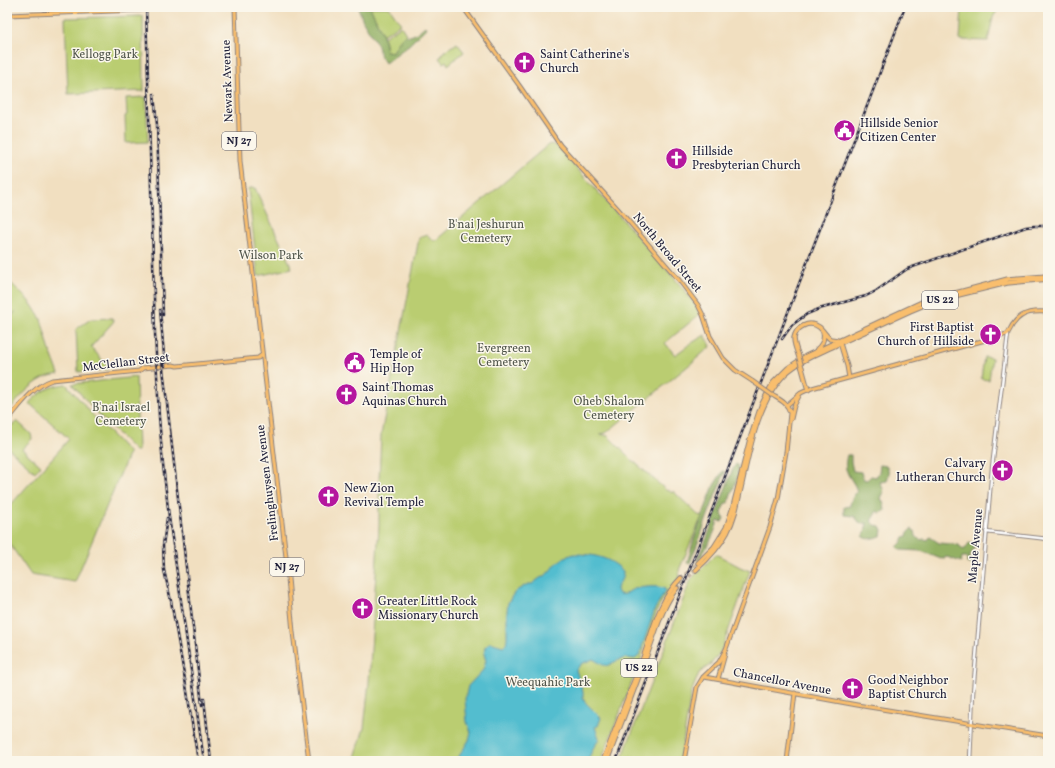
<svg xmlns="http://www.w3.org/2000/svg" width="1055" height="768" viewBox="0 0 1055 768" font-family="Vollkorn,serif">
<rect width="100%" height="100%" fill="#fbf7ec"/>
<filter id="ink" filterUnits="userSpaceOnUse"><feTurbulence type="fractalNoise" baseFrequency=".025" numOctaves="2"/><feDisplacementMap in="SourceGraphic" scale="8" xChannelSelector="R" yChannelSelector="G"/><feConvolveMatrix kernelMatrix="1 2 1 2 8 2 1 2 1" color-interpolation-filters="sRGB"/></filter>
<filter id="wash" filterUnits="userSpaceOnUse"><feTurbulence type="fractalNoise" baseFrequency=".012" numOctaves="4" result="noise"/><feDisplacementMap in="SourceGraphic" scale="16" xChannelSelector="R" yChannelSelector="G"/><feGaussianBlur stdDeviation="0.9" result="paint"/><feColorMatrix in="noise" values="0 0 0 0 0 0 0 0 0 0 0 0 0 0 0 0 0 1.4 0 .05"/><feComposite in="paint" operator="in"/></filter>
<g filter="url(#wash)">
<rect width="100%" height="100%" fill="#f1dfc0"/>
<!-- green -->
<path fill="#bacd71" stroke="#6e7856" d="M370 7H389L401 24 383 35Z
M962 7H1000L993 17 988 41 960 40Z
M143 16 144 91 68 94 65 18Z
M401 26 406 34 398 43 393 52 386 51 384 37Z
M457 43 464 52 448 65 446 61 443 63 439 58 442 56 441 54 452 46H453Z
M146 97 148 142 126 143 125 116 127 115 126 98Z
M550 144 556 145C589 182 622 219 655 256 669 273 691 295 700 314L665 343 675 355 690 344 705 335 711 346 688 366 606 433 600 434 608 436 630 458 667 491 668 490 672 493 673 491 698 515 702 516 679 570 680 577 665 595 657 611 643 653 601 761H354L364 728 369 682 379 526V481L381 435 419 238 427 234 430 239 436 240 548 145Z
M249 188H255L292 268 258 276 248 189Z
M11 283 27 299 32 305 41 319 49 348 59 374C54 375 48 376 44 378 28 386 18 400 7 413V314L11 317 16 311 11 316 7 313V287Z
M112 318 114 321 91 347 109 368 108 369 78 372 76 329 91 319Z
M984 357 992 358 989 380 981 379Z
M136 377 138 451H135L96 412 72 384Z
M66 384 92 414 129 453 75 582 31 575 7 540V509L69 439 29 403C41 391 49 386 66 384Z
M17 421 31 434 32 439 22 449 41 466 35 472 7 447V432L11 425 14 424Z
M716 554 740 567 750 571 721 651 711 664 699 673 691 693 680 761H621L691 579Z"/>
<!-- forest -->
<path fill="#93b063" stroke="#5a694f" d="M358 7H370L383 35 386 51 393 52 398 43 406 34 408 36C415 36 420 30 425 26L426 28 410 44 385 63 380 55 378 46 363 21Z
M847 455H851V462L853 471 861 472 863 479 867 480 871 476 876 477 879 472 880 465 887 466 889 473 887 481 880 482C883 491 886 489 881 498L884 504 885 511 880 513 877 511 871 521 875 525 880 526 882 530 881 536C874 538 867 541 862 536L865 533 867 523 861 524 854 516 844 515V507L850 506C851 498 853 498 857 491 855 483 848 477 846 469 845 464 846 459 847 455Z
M736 464 739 466 737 479 728 503 725 504 721 512 724 518 722 522 718 521C714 536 706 548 698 561L697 560 707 538 732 471Z
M723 471 725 472C712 502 702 533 690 563H687L694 539 714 485Z
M911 529 915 531 916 536 920 540 924 539 928 540 930 537 939 543 959 545 963 550 966 548 969 543H974C975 548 974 551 970 555V559L975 563 972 565 967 563V557H962L961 562 947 557 941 559 921 551 900 550 897 547 902 542 904 537 907 536 908 532Z"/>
<!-- water -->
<path fill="#53bdcf" stroke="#3a7085" d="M574 554C592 554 610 557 623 571 623 572 623 577 622 578 620 585 614 587 619 594 626 596 628 591 634 589 641 587 659 585 665 589V591L655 609 639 656 635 659C631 659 626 657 622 659 604 665 611 670 593 659L581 664 576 670 583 692V698L586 703 601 718 598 726 595 727 599 738C596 746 590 752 588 761H458V758L469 740 471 732 467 722 465 699 468 686 483 670 486 661 484 654 485 647 490 642 503 646 506 644 507 638V611L508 603 512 596 516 591 521 588 528 584H532L540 578 545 576 558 562 565 557Z"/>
</g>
<g filter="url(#ink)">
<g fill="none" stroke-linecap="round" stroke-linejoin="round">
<!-- highway-tunnel -->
<path stroke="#c8b9a5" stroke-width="3.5" stroke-dasharray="3.5 2" stroke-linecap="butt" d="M681 578 698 563
M677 588 696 570"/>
<defs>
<path id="minor" d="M986 532 1048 539
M970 761 973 693 992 468 1008 334"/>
<path id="major" d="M235 7 240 161 286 557 293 632 309 761
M463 7 521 88 560 145 618 209 679 280 698 305 703 315 710 336 723 358 735 370 752 381
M7 15 141 10 158 7
M840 343 847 366 849 378
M787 405 801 393 812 388 1007 334C1010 331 1011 326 1014 323 1023 311 1035 311 1048 312
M791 419 794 406 799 396
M7 421C20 406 32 387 52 380L139 371 143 368 173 365 177 366 258 358 262 355
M703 677 710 678 857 705 1048 736
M718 679 725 654
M684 761 697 687 703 677 719 662 726 649 770 527 778 499 786 452 790 413C788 403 780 400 772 395
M787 761 795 693"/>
<path id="highway" d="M817 349C823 344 825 339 823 332
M798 354C796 349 794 343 794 338 796 327 809 320 819 327 823 330 826 336 830 339L837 340
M802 368 808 390
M698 563 714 547 726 528 733 507 750 439 761 406 767 394 773 383 788 368 806 356 922 302 1008 279 1048 276
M696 570C708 559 719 548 727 533 734 520 737 506 740 492 749 454 756 403 785 374 800 360 820 353 838 344 862 333 886 322 910 311L934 301 1007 283 1048 279
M7 752 11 761
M603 761C616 727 630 692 643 658 653 630 659 600 681 578
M607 761C620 726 634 690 647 655 656 632 661 608 677 588"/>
</defs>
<!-- minor casing -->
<use href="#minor" stroke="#8a807e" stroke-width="4.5"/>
<!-- major casing -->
<use href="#major" stroke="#8a807e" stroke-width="5"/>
<!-- highway casing -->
<use href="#highway" stroke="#8a807e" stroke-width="5.5"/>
<!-- minor -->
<use href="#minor" stroke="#fff" stroke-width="2.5"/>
<!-- major -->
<use href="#major" stroke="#f9be6d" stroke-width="3"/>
<!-- highway -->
<use href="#highway" stroke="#f9be6d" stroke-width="3.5"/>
<defs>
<path id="rail" d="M146 7 155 333 159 417 163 465 169 517 204 761
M154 94 157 125 163 315
M160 310 165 366
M782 339 792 325 807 314 819 309 866 296 876 291 907 269 1026 227 1034 226H1048
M162 360 202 705
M167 518 163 545 164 570 171 601 186 685 198 761
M204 699 211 761
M616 761 905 7"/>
</defs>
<!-- rail casing -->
<use href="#rail" stroke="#22223b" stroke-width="2.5"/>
<!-- rail -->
<use href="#rail" stroke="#fbf7ec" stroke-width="1" stroke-dasharray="3" stroke-linecap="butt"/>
<defs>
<path id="major-bridge" d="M752 381 772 395"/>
<path id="highway-bridge" d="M798 354 802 368"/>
</defs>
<!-- major-bridge casing -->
<use href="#major-bridge" stroke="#8a807e" stroke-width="5" stroke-linecap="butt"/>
<!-- highway-bridge casing -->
<use href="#highway-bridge" stroke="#8a807e" stroke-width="5.5" stroke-linecap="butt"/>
<!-- major-bridge -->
<use href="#major-bridge" stroke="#f9be6d" stroke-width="3"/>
<!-- highway-bridge -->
<use href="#highway-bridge" stroke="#f9be6d" stroke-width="3.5"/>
</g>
</g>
<!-- icons -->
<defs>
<symbol id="church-disc" viewBox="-11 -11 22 22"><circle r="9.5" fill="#b5179e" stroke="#fbf7ec"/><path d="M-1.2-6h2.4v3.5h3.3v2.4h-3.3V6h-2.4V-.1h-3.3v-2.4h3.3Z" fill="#fff"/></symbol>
<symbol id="civic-disc" viewBox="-11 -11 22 22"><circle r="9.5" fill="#b5179e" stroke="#fbf7ec"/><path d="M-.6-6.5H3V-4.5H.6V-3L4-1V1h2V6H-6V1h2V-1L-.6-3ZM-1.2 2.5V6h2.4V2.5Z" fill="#fff"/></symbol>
</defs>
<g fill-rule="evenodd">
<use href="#church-disc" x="512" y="50" width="25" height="25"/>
<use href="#civic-disc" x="832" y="118" width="25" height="25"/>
<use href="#church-disc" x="664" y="146" width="25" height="25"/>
<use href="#church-disc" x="978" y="322" width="25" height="25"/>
<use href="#civic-disc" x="342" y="350" width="25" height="25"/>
<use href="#church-disc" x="334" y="382" width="25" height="25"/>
<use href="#church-disc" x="990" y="458" width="25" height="25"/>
<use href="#church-disc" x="316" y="484" width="25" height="25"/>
<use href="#church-disc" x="350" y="596" width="25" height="25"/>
<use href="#church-disc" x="840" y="676" width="25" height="25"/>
</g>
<g text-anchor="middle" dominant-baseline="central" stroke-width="3" stroke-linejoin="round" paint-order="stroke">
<!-- shield labels -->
<g fill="#fbf7ec" stroke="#636270" stroke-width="1">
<rect x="222" y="132" width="34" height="18" rx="3"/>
<rect x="922" y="291" width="36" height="18" rx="3"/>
<rect x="270" y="558" width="34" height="18" rx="3"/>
<rect x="621" y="659" width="36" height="18" rx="3"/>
</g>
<g font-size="11" font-weight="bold" fill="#22223b">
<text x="239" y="141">NJ 27</text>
<text x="940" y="300">US 22</text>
<text x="287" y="567">NJ 27</text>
<text x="639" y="668">US 22</text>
</g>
<!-- park labels -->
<g font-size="12" fill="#50554b" stroke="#fbf7ec">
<text x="105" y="55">Kellogg Park</text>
<text x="486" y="225">B'nai Jeshurun<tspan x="486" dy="14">Cemetery</tspan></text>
<text x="271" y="256">Wilson Park</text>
<text x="504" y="349">Evergreen<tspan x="504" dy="14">Cemetery</tspan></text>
<text x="609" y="402">Oheb Shalom<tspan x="609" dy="14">Cemetery</tspan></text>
<text x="121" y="408">B'nai Israel<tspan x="121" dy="14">Cemetery</tspan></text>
<text x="548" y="683">Weequahic Park</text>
</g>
<!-- poi labels -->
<g font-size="12" fill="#22223b" stroke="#fbf7ec" text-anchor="start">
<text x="540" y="55">Saint Catherine's<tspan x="540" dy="14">Church</tspan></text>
<text x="860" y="124">Hillside Senior<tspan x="860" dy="14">Citizen Center</tspan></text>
<text x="692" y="152">Hillside<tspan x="692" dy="14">Presbyterian Church</tspan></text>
<text x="974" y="328" text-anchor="end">First Baptist<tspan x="974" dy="14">Church of Hillside</tspan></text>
<text x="370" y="355">Temple of<tspan x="370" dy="14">Hip Hop</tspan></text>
<text x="362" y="388">Saint Thomas<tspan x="362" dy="14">Aquinas Church</tspan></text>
<text x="986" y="464" text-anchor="end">Calvary<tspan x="986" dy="14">Lutheran Church</tspan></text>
<text x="344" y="489">New Zion<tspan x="344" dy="14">Revival Temple</tspan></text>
<text x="378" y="602">Greater Little Rock<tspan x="378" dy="14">Missionary Church</tspan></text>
<text x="868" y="681">Good Neighbor<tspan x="868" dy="14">Baptist Church</tspan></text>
</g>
<!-- street labels -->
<g font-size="12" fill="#22223b" stroke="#fbf7ec">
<text transform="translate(228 81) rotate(-92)">Newark Avenue</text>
<text transform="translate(667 253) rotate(50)">North Broad Street</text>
<text transform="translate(126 363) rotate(-7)">McClellan Street</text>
<text transform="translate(268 483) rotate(-97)">Frelinghuysen Avenue</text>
<text transform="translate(976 546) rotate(-85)">Maple Avenue</text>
<text transform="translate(782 682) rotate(11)">Chancellor Avenue</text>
</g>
</g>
<!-- margin -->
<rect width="1055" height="768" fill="none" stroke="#fbf7ec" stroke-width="24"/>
</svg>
